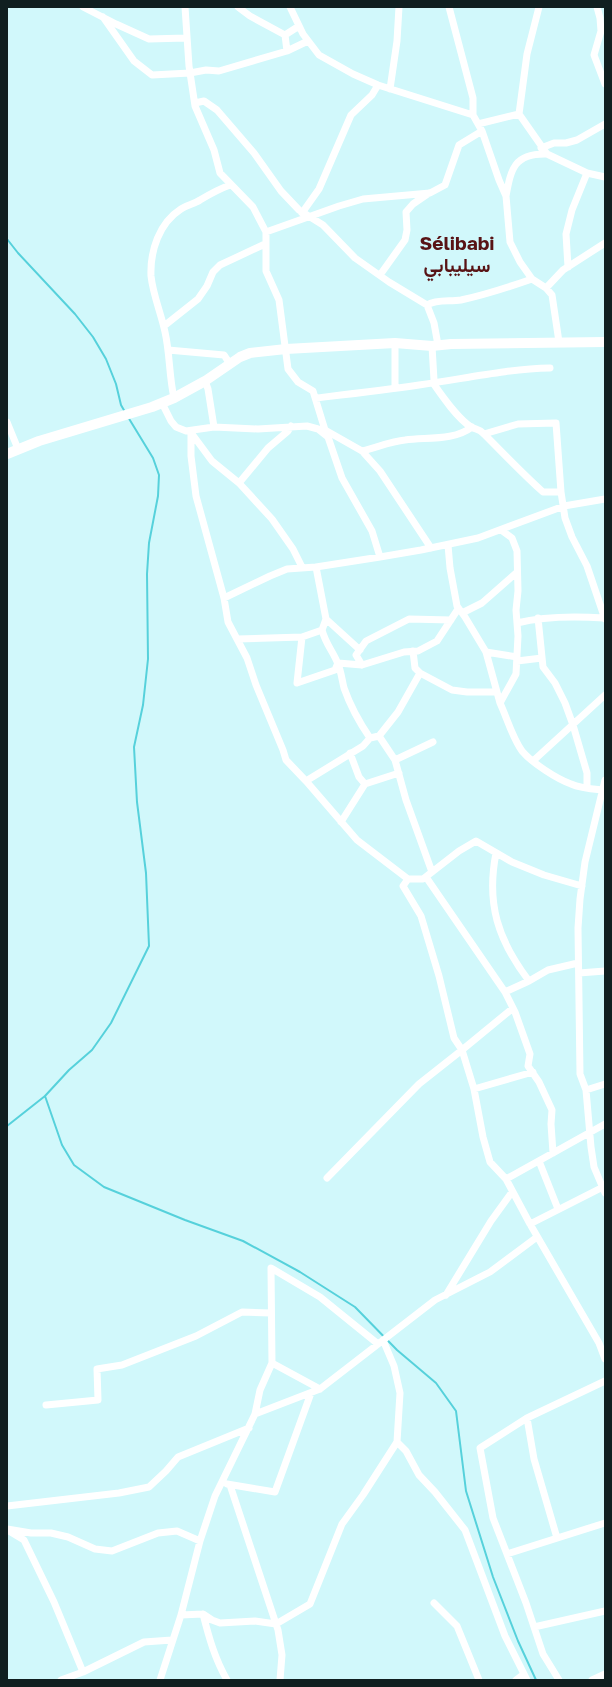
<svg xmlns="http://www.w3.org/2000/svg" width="612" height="1687" viewBox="0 0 612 1687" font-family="'Golos Text',Vazirmatn,sans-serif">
<rect width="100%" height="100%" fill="#d1f8fb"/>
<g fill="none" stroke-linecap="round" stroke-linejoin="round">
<!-- stream -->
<path stroke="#56d1db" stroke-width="2" d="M7 239 18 253 75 314 93 337 106 359 116 384 121 405 125 412
M45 1096 62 1145 74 1165 104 1187 185 1220 243 1241 300 1272 355 1307 397 1350 436 1383 456 1411 466 1491 493 1577 518 1641 536 1680
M7 1126 45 1096 69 1070 92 1050 111 1023 149 946 146 873 137 802 134 747 143 705 148 659 147 574 149 543 158 496 159 475 153 458 128 417"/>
<!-- street -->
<path stroke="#fff" stroke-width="7" d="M83 7 116 24 149 39 186 38
M185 7 189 66 195 106 214 150 220 173 253 207 266 232V271L279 300 288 369 298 382 313 391 325 430 362 451 380 471 431 548
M238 7 250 16 285 35 299 26
M290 7 303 34 319 55 353 74 378 85 473 115
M449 7 473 98V115L482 131 499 180 506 196 510 242 520 262 532 279 546 288 552 295 559 342
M597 7 600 18 601 31 594 55 605 84
M103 17 134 61 152 75 190 73 206 70 219 71 287 51 308 41
M285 35 287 51
M390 89 397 41 399 7
M195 103 204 101 217 110 254 153 281 191 299 210 323 225 355 258 389 282 427 305 434 323 438 345
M519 114 547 154 587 173 605 177
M478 124 519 114 527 54 539 7
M541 148 554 143H566L577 140 605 124
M506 196C511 169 514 153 547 154
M302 213 319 189 351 115 372 95 378 85
M266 232 339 206 363 199 430 193 445 185 459 145 482 131
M568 267 566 234 572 210 587 173
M380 275 405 240 407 230 406 212 413 204 429 193
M546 288 563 270 605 243
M427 305C437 299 450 302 461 300 485 295 509 287 532 279
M164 326 198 299 207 286 213 272 220 265 265 244
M395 343V388
M432 346 434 380 433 383C442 396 457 418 471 427 476 430 478 428 484 434 504 454 522 473 543 492H561
M168 350 224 355 230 364
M205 381 208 389 214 427
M174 398C169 376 170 354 165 332 161 313 153 295 151 276 150 251 159 223 181 209 187 205 194 204 200 200 210 194 219 189 230 185
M316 398C350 394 385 390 419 385 463 379 506 369 550 368
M162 403 171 421 176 427 186 431 214 427 258 429 307 426 318 429 328 437 342 478 372 531 380 557
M7 422 18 449
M191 431V456L196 496 224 598 228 622 247 658 256 685 283 750 286 760 306 781 357 840 408 879H423L459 851 476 841 512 862 544 875 582 886
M192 434 212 461 239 483 272 519 293 549 302 567
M484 434 518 424 556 423 561 492 565 518 572 537 587 566 605 619
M362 451C375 448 392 441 405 440 426 437 454 441 472 427
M239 483 268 448 288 431 291 426
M501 530 512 538 517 551 518 591 516 610 518 636 516 674 500 703C507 718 512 737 522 751 532 763 557 779 571 784 580 788 592 789 602 790
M448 545 450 568 457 606 465 617 486 652 500 703
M224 598 270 576 287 569 316 567 380 557 421 550 478 538 564 506 605 499
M462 613 482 603 516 573
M538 618 543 667 555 683 565 703 573 725 587 773V788
M326 619 360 650
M517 623C545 616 575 616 604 618
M322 630C326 645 333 651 338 664 341 671 342 680 344 688 350 705 359 722 370 738L379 736 395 760 406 800 432 872
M302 637 297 683 335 670 338 663 362 665 404 652 418 651 437 641 458 609
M237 639 302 637 322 630 326 619 316 567
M413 651 415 668 420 673
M486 652 517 657
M517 661 542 658
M362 665 356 655 366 641 409 619 451 620
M379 736 398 712 420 673 452 690 467 692H497
M350 753 359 777 365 784
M395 760 433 742
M533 761 605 695
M605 780 585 862 580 899 578 928 580 1074 586 1090 591 1147 594 1167 605 1193
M306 781 363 746 370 738
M341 822 365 784 399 773
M496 853C486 904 498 940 529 981
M426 877 505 992 529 981 548 970 578 963
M579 973 605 971
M505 992 515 1012 530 1054 528 1066 539 1082 552 1110 551 1124 553 1153
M513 1008 462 1050 474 1089 483 1137 490 1162 506 1179 605 1124
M474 1089 533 1072
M586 1090 605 1084
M539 1161 558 1209
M327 1178 419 1084 462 1050 454 1038 439 976 421 916 403 886 408 879
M506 1179 530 1224 603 1187
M530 1224 599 1343 605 1359
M446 1295 491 1221 512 1192
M320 1389 272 1363 271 1268 320 1297 378 1344
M46 1405 98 1400 97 1369 122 1365 196 1336 242 1312 271 1313
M255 1414 260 1390 272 1363
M527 1418 534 1459 557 1538
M397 1442 406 1451 419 1475 435 1492 465 1530 505 1636 527 1680
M227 1484 275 1492 311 1393
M230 1485 278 1630 282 1655 280 1680
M7 1506 119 1493 149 1487 166 1471 178 1457 249 1428
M7 1529 31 1533H51L68 1537 95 1549 112 1551 158 1533 177 1531 200 1541
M9 1531 24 1540 54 1602 83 1672
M507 1554 605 1523
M434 1603 457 1626 479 1680
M203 1614C209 1638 215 1659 227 1680
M181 1615 203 1614 212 1620 220 1623 255 1621 276 1624 310 1604 342 1524 363 1495 397 1442 400 1393 394 1366 383 1340
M534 1627 605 1611
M61 1680 83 1672 144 1642 172 1640
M160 1680 181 1615 200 1541 215 1496 255 1414 320 1389 435 1300 490 1272 537 1237
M516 1680 524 1674
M559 1680 543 1654 526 1603 493 1518 480 1448 527 1418 605 1381
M592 1680 605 1674"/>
<!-- secondary -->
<path stroke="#fff" stroke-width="10" d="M7 454 39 441 152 407 174 398 205 381 240 357 250 353 286 349 395 343 432 346 451 344 605 342"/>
</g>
<g text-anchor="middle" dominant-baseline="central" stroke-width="3" stroke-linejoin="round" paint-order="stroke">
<!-- town labels -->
<g font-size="19" font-weight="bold" fill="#581315" stroke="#d1f8fb">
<text x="457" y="242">Sélibabi<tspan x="457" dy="22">سيليبابي</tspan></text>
</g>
</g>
<!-- border -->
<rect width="612" height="1687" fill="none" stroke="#101f20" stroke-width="16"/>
</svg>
